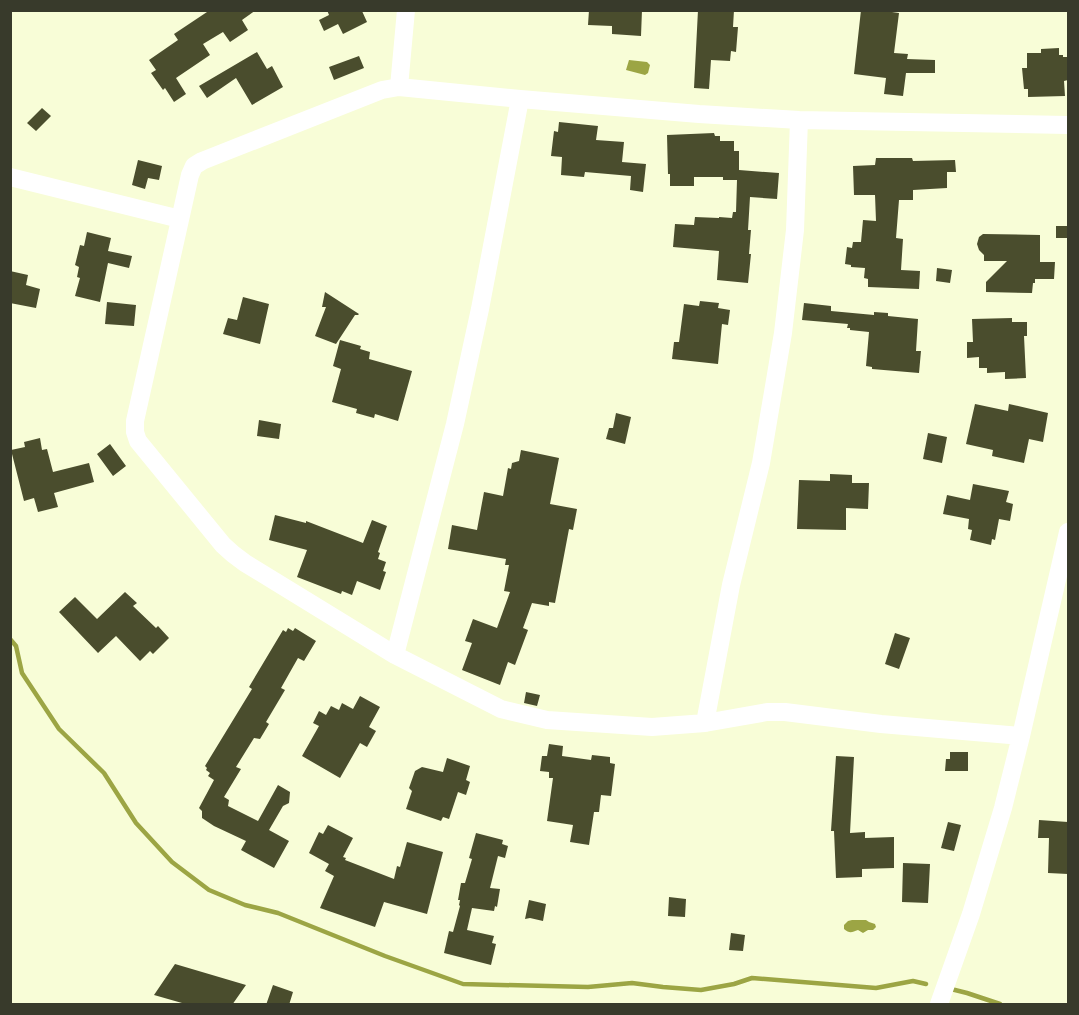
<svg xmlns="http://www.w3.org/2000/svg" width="1079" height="1015" viewBox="0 0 1079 1015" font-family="Merriweather,serif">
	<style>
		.water { fill: #9ca544 }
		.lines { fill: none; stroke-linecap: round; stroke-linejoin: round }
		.stream { stroke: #9ca544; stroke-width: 4.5 }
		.building { fill: #4a4d2d }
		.minor { stroke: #fff; stroke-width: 18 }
	</style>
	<rect width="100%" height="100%" fill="#f8fdd7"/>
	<path class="water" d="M629 60 647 62 650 65 648 73 645 75 626 70Z
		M852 920H866L869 922 875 924 876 927 873 930H868L863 933 858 930C852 932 850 934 844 929V925L848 921Z"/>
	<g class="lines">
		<path class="stream" d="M10 639 16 646 22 673 59 729 104 773 136 823 172 862 209 890 245 905 278 913 385 956 463 984 588 987 632 983 663 987 701 990 734 984 752 978 876 988 913 981 926 984
			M951 989 967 993 1000 1004"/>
	</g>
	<path class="building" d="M210 10H256L242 20 248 30 230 42 223 32 203 44 210 55 176 78 186 94 174 102 165 88 163 90 151 73 156 70 149 60 178 40 174 34Z
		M327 10H363L362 11 367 22 343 34 338 24 324 31 319 20 329 15Z
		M589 10H642L641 36 612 34V26L588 25Z
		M698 10H734L733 27H738L736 52 731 51 730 61 711 60 709 89 694 88Z
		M861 10H878L899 13 894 53 908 54 907 59 935 60V73H906L903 96 884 94 886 78 854 74Z
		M1059 48V55H1063V57H1068V80L1064 81 1065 96 1028 97V89H1024L1022 68H1027V53H1041V49Z
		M257 52 267 69 272 66 283 87 252 105 236 78 207 98 199 86Z
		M359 56 364 68 334 80 329 67Z
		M42 108 51 116 36 131 27 123Z
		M559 122 598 126 596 140 624 142 622 162 646 164 643 192 630 190 631 176 585 172 584 177 561 175 562 157 551 156 554 131 558 132Z
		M714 133 715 136H720V141H734V151H739V170L779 173 777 199 750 197 748 230H751L749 254H751L748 283 717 280 719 251 673 247 675 224 694 225 695 217 719 218V217L732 218 733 212H736L737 180H723V177H694V186H670V174H668L667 135Z
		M876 158H912L913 161 955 160 956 172H947V188L913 190V200H899L896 238 903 239 901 270 920 271 919 289 868 287V279L864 278 865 268 851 267V265L845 264 847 247 852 248 853 242H861L863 220 876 221 875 195H854L853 166 875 165Z
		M138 160 162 166 159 180 148 178 145 189 132 185Z
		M1056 226H1068V238H1056Z
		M87 232 111 238 108 251 132 256 129 268 108 263 100 302 75 296 80 278 77 277 79 267 75 265 80 245 84 246Z
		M983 234 1040 235V262H1055L1054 279H1035V283H1033L1032 293 986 292V282L1007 261H984V255L979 250 977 244 979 237Z
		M937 268 952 270 950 283 936 281Z
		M10 271 28 275 26 285 40 289 36 308 10 303Z
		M325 292 359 314 358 315H355L336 344 315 336 326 307H322Z
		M243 297 269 304 260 344 223 334 228 318 237 320Z
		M700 301 719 303 718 308 730 310 728 325 722 324 718 364 672 359 674 342H679L684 304 699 306Z
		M107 302 136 305 134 326 105 324Z
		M804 303 831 306V311L874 315V312L888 313V316L918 319 916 351H921L919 373 872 369V367L866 366 869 332 850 330V328H847L848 324 802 320Z
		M1012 318V322H1027V336H1024L1026 378 1005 379V372L987 373V368H979V357L967 358V342H973L972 319Z
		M340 340 361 346 360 349 370 352 369 359 412 371 398 421 375 414 374 418 356 413 357 409 332 402 341 369 333 366Z
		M975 404 1008 411 1009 404 1048 413 1043 442 1029 439 1024 463 992 456 993 450 966 444Z
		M616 413 631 417 625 444 606 439 609 428H613Z
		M259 420 281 424 279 439 257 436Z
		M928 433 947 437 942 463 923 459Z
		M40 438 42 450 47 449 53 472 89 463 94 482 54 493 58 507 38 512 34 498 24 501 11 450 25 447 24 442Z
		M110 444 126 466 113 476 97 454Z
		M521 450 559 458 550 504 577 509 573 530 569 529 555 603 549 602V606L532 603 523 628 528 630 515 665 508 662 500 685 462 670 472 643 465 641 473 619 497 628 510 592 504 591 509 565H505L506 559 448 549 452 525 477 530 484 492 503 496 508 468 511 469 512 463 519 461Z
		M830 474 852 475V483H869L868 509 846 508V530L797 529 799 480 830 481Z
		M973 484 1009 491 1006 502 1013 504 1010 521 999 519 995 540 992 539 991 545 970 540 972 530 968 529 969 519 943 514 947 495 970 500Z
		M275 515 306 523V521L363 543 372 520 387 526 378 552 380 553 378 559 386 562 383 571 386 572 380 590 357 581 352 595 342 591 341 594 297 577 307 550 269 540Z
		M125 592 137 603 133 606 156 628 158 626 169 638 153 654 150 651 140 661 116 636 98 653 59 612 75 597 97 619Z
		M288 628 293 631 295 628 316 641 304 661 298 658 281 688 285 690 266 722 269 724 260 739 254 738 236 767 241 769 224 797 229 800 228 806 258 821 278 785 290 792 289 803 283 806 269 830 289 841 274 868 241 850 246 841 214 826 202 818V811L199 808 214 780 208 776 210 773 206 770 207 768 205 766 252 689 249 687 283 630 286 632Z
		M895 633 910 638 899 669 885 664Z
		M526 692 540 695 537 706 524 703Z
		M360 696 380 707 369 727 376 731 367 747 360 743 340 778 302 756 319 726 313 723 319 711 326 715 331 706 339 710 342 703 353 709Z
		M549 744 563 746 562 756 591 760 592 755 610 757V763L615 764 611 796 601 795 599 812H594L589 845 570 842 573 825 547 821 553 778H549V772L540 771 542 756H547Z
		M950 752H968V771H945L946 759H950Z
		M836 756 854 757 850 833 865 832V838L894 837V868L862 869V877L836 878 834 831H831Z
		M447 758 470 766 466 780 470 782 466 795 458 792 449 819 443 817 441 821 406 809 412 791 409 788 415 771 422 767 443 772Z
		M1039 820 1068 822V874L1048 873 1049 838H1038Z
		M948 822 961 825 954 851 941 848Z
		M328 825 353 838 343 857 346 858 345 860 394 879 397 866 400 867 407 842 443 852 427 914 384 902 375 927 320 908 334 876 325 871 329 864 309 853 319 832 323 834Z
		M476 833 503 840 502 844 508 846 505 858 498 856 490 888 500 889 497 907 495 906 494 911 472 908 467 930 494 936 492 943 496 944 491 965 444 953 449 931 453 932 460 906 459 905 460 900H458L461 883H465L472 859 469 858Z
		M903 863 930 864 928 903 902 902Z
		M669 897 686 899 685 917 668 916Z
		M529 900 546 904 543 921 530 918 525 919Z
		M731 933 745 935 743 951 729 950Z
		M175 964 246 985 232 1005H189L154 995Z
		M273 985 293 992 289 1005H266Z"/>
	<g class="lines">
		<path class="minor" d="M399 87 406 10
			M10 177 180 219
			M395 655 455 424 480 309 520 99
			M705 723 731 585 761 463 783 333 795 230 799 120
			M1021 736 881 724 785 712H767L705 723 652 727 547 720 501 709 395 655 245 563 233 554 223 545 138 441 135 432V421L190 175 194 166 202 161 382 90 399 87 520 99 699 114 799 120 1068 125
			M939 1004 971 914 1003 808 1021 736 1068 532"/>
	</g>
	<rect width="1079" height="1015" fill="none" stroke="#383a2b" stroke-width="24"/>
</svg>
